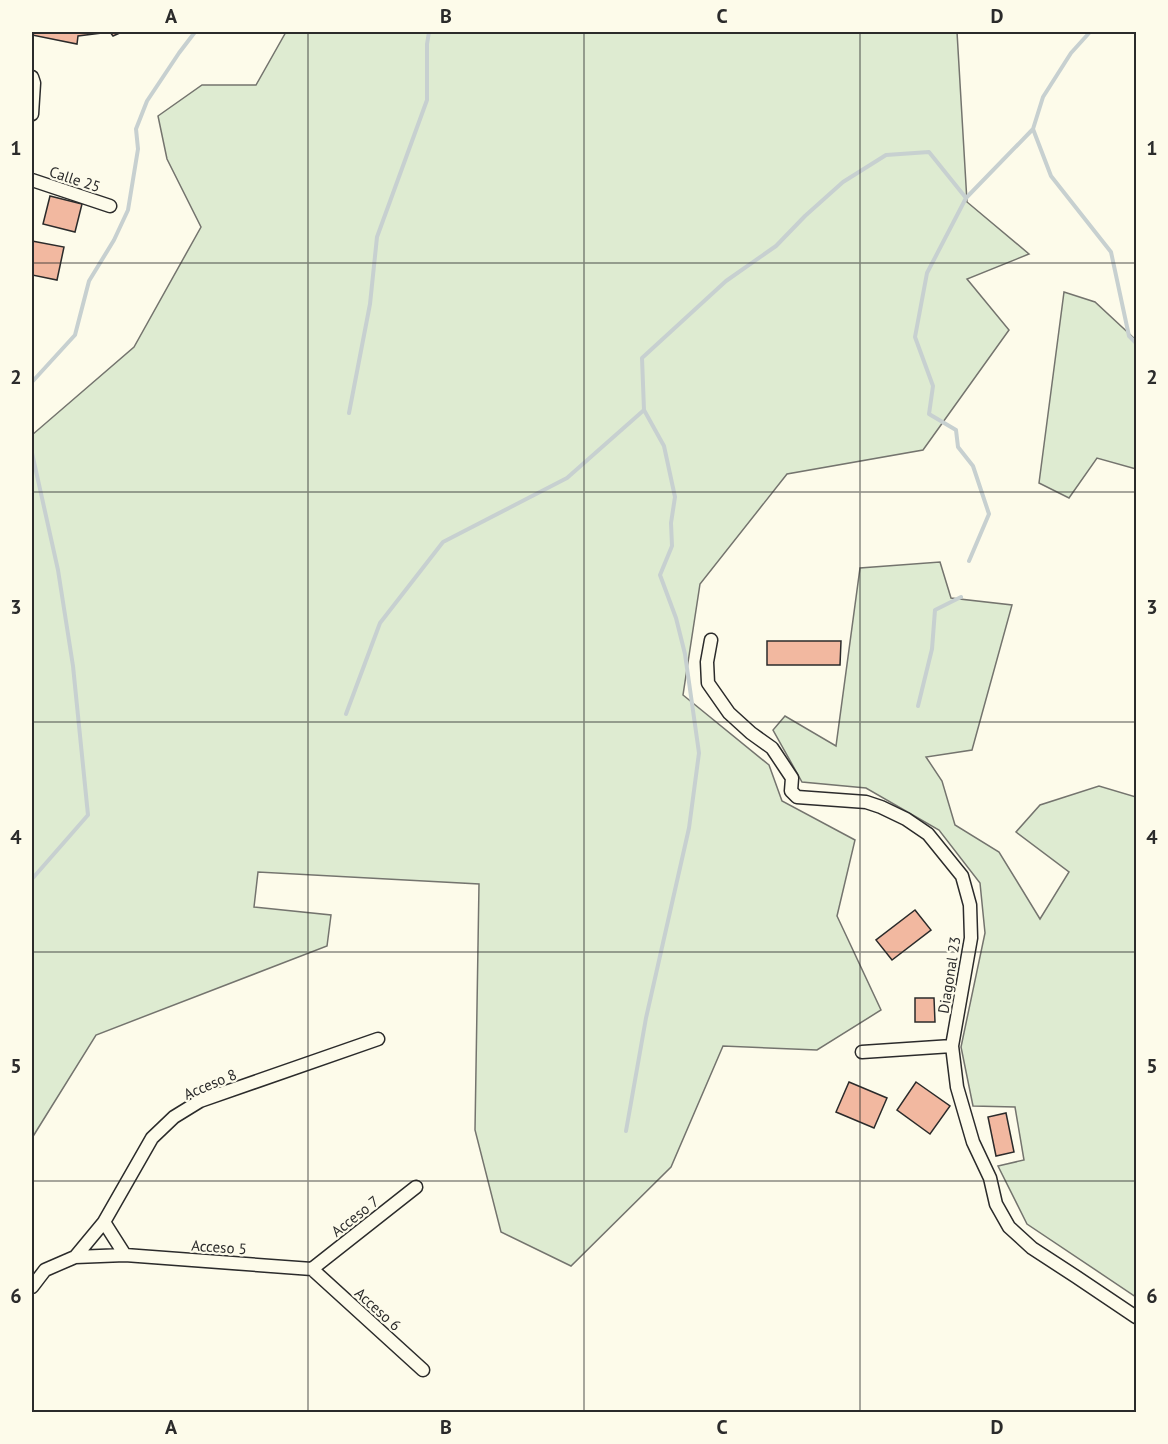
<svg xmlns="http://www.w3.org/2000/svg" width="1168" height="1444" viewBox="0 0 1168 1444" font-family="'PT Sans',sans-serif">
	<style>
		.green { fill: #deebd1; stroke: #74746e; stroke-width: 1.5 }
		.lines { fill: none; stroke-linecap: round; stroke-linejoin: round }
		.stream { stroke: #c7d0d0; stroke-width: 4 }
		.building { fill: #f2b8a0; stroke: #2b2b2b; stroke-width: 1.5 }
		.minor-casing { stroke: #2b2b2b; stroke-width: 15 }
		.minor { stroke: #fdfbea; stroke-width: 12 }
		.grid { fill: none; stroke: #2b2b2b; stroke-width: 1.5; stroke-opacity: 0.55 }
		.labels { text-anchor: middle; dominant-baseline: central; stroke-width: 4.5; stroke-linejoin: round; paint-order: stroke }
		.street-label { font-size: 15px; fill: #2b2b2b; stroke: #fdfbea }
		.neatline { fill: none; stroke: #2b2b2b; stroke-width: 2 }
		.grid-label { font-size: 20px; text-anchor: middle; font-weight: bold; fill: #2b2b2b }
	</style>
	<rect width="100%" height="100%" fill="#fdfbea"/>
	<path class="green" d="M286 32H957L967 202 1029 254 967 279 1009 330 923 450 787 474 700 584 683 695 769 765 782 801 855 840 837 916 881 1010 817 1050 723 1046 671 1167 571 1266 501 1232 475 1130 479 884 258 872 254 907 331 915 327 946 96 1035 32 1138V435L134 347 201 227 167 159 158 116 202 85H256Z
		M1064 292 1095 302 1136 340V469L1097 458 1069 498 1039 483Z
		M940 562 951 598 1012 605 972 750 926 757 942 781 955 825 999 852 1040 919 1069 872 1016 832 1040 805 1099 786 1136 797V1297L1027 1224 998 1166 1024 1160 1015 1107 973 1106 961 1047 985 933 980 883 939 830 866 788 802 782 773 730 785 716 836 746 860 568Z"/>
	<g class="lines">
		<path class="stream" d="M1033 129 1051 176 1111 252 1129 336 1136 343
			M32 382 75 335 89 281 114 240 128 210 138 149 136 129 147 101 179 53 195 32
			M349 413 370 304 377 237 427 100V44L429 32
			M32 453 58 570 73 666 88 815 32 879
			M969 561 989 514 973 466 958 447 956 430 929 414 933 386 915 337 927 273 966 198 1033 129 1043 97 1071 53 1090 32
			M918 706 932 649 935 610 961 597
			M346 714 380 623 443 542 567 478 644 410 642 358 726 281 776 246 805 216 843 182 886 155 929 152 966 198
			M626 1131 646 1018 689 828 699 753 685 654 676 618 660 575 672 546 671 523 675 497 664 446 644 410"/>
	</g>
	<path class="building" d="M33 32H122L113 36 110 32 78 36 77 44 32 35Z
		M50 196 82 204 75 232 43 224Z
		M32 241 64 247 57 280 32 275Z
		M767 641H841L840 665H767Z
		M915 910 931 930 892 960 876 940Z
		M915 998H934L935 1022H915Z
		M849 1082 887 1098 874 1128 836 1112Z
		M916 1082 950 1106 930 1134 897 1110Z
		M1006 1113 1014 1152 996 1156 988 1117Z"/>
	<g class="lines">
		<g class="minor-casing">
			<path id="minor" d="M32 77 34 83 32 114
				M32 180 110 206
				M711 640 707 662 708 683 729 713 751 733 772 748 792 778 791 791 797 797 866 802 881 807 906 819 928 834 962 876 970 905 971 938 952 1046 957 1087 973 1142 990 1178 996 1204 1009 1227 1032 1248 1075 1276 1136 1317
				M862 1052 952 1046
				M104 1222 125 1255
				M75 1257 125 1255 312 1269
				M312 1269 423 1370
				M312 1269 416 1187
				M32 1287 45 1270 75 1257 104 1222 152 1138 174 1117 200 1101 378 1039"/>
		</g>
		<use href="#minor" class="minor"/>
	</g>
	<path class="grid" d="M308 32V1412M584 32V1412M860 32V1412M32 263H1136M32 492H1136M32 722H1136M32 952H1136M32 1181H1136"/>
	<g class="labels">
		<g class="street-label">
			<text transform="translate(75 179) rotate(18)">Calle 25</text>
			<text transform="translate(949 975) rotate(-81)">Diagonal 23</text>
			<text transform="translate(210 1084) rotate(-23)">Acceso 8</text>
			<text transform="translate(355 1216) rotate(-38)">Acceso 7</text>
			<text transform="translate(219 1247) rotate(4)">Acceso 5</text>
			<text transform="translate(378 1309) rotate(42)">Acceso 6</text>
		</g>
	</g>
	<rect width="1168" height="1444" fill="none" stroke="#fdfbea" stroke-width="66"/>
	<rect x="33" y="33" width="1102" height="1378" class="neatline"/>
	<g class="grid-label">
		<text x="171" y="23">A</text>
		<text x="446" y="23">B</text>
		<text x="722" y="23">C</text>
		<text x="997" y="23">D</text>
		<text x="16" y="155">1</text>
		<text x="1152" y="155">1</text>
		<text x="16" y="384">2</text>
		<text x="1152" y="384">2</text>
		<text x="16" y="614">3</text>
		<text x="1152" y="614">3</text>
		<text x="16" y="844">4</text>
		<text x="1152" y="844">4</text>
		<text x="16" y="1073">5</text>
		<text x="1152" y="1073">5</text>
		<text x="16" y="1303">6</text>
		<text x="1152" y="1303">6</text>
		<text x="171" y="1434">A</text>
		<text x="446" y="1434">B</text>
		<text x="722" y="1434">C</text>
		<text x="997" y="1434">D</text>
	</g>
</svg>
